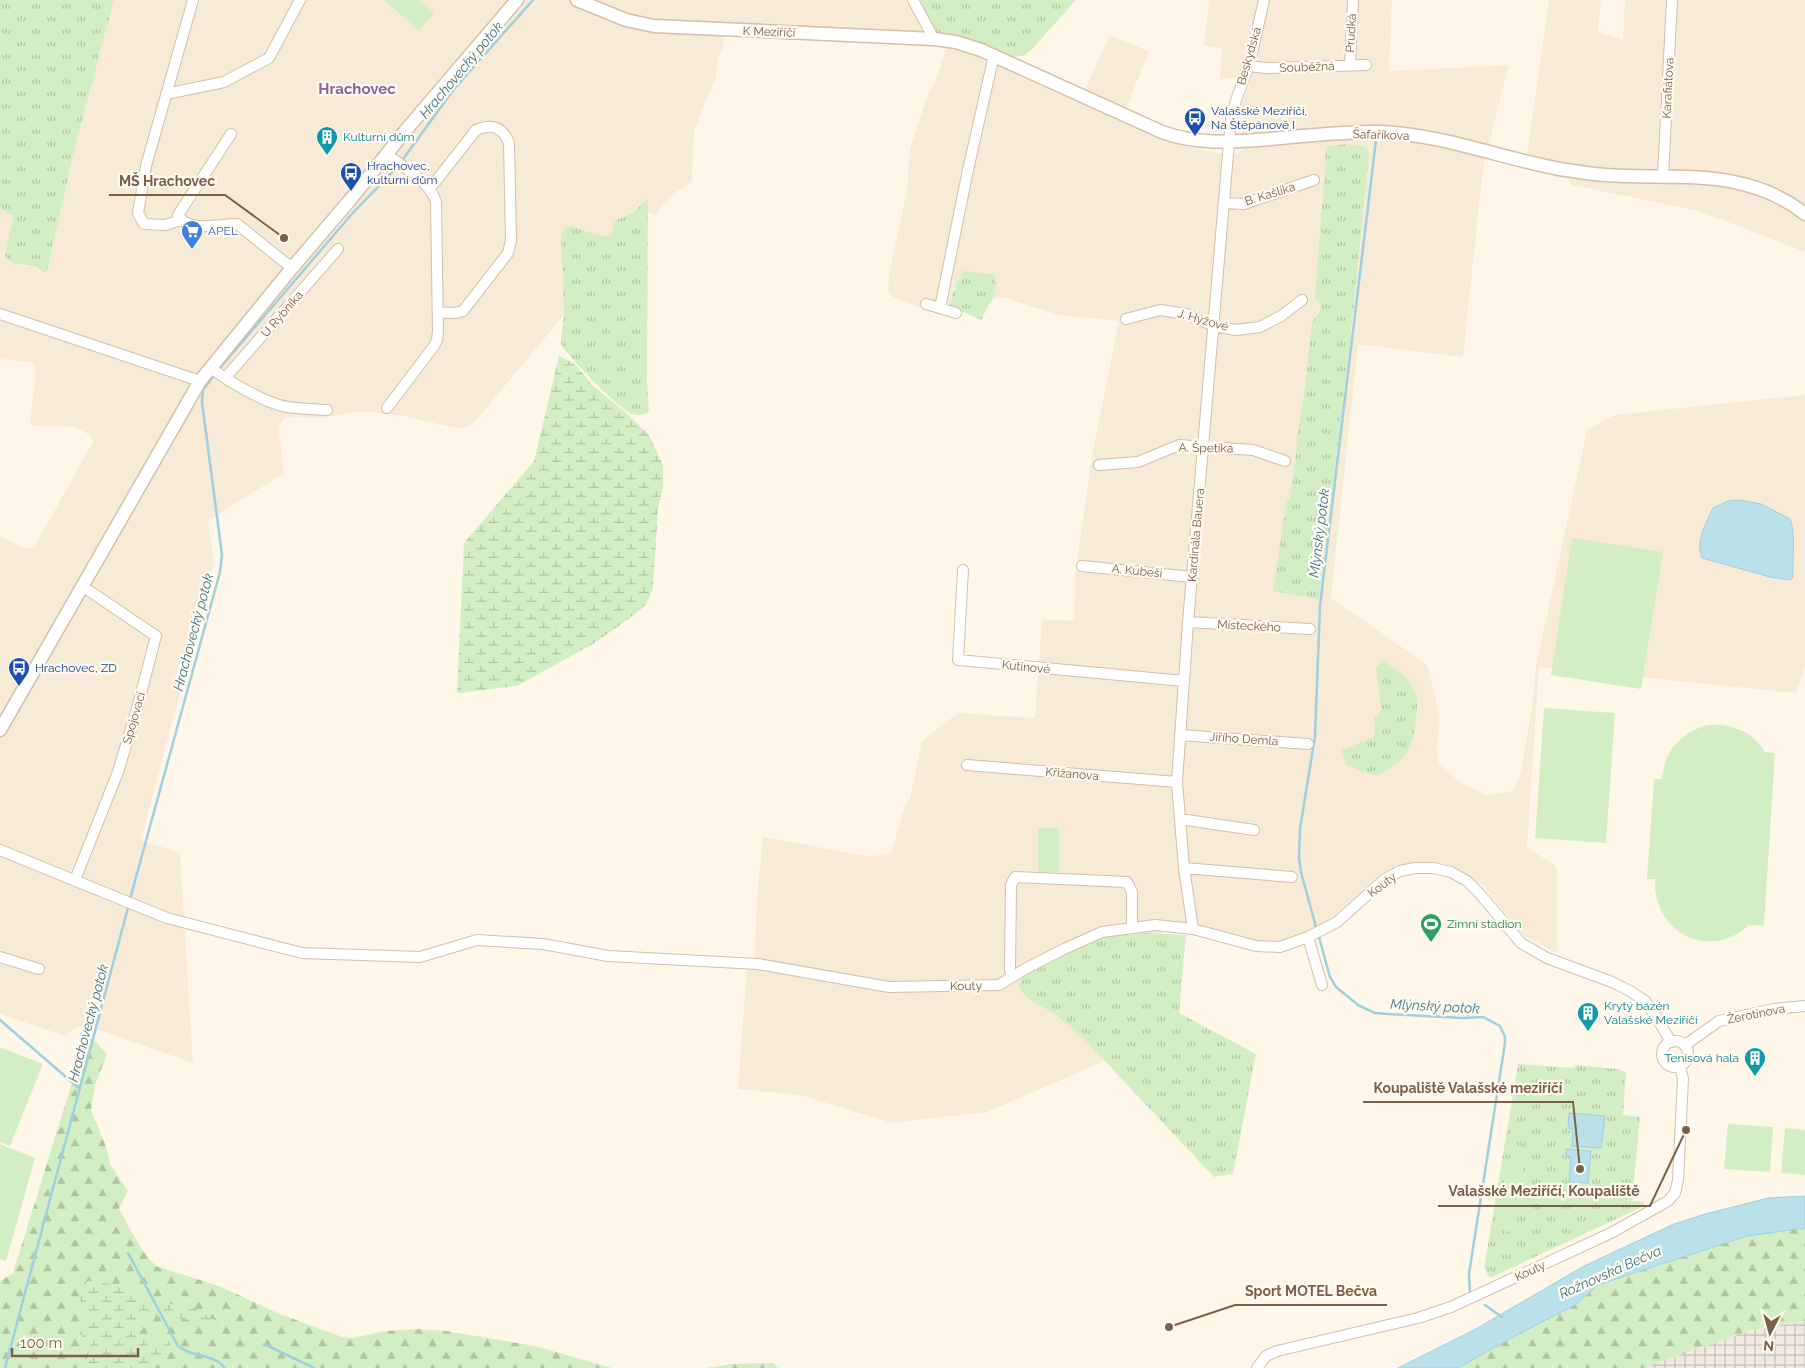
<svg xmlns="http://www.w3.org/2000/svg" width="1805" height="1368" viewBox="0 0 1805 1368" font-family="Raleway,sans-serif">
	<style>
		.residential { fill: #f7ead6 }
		.industrial { fill: url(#industrial-grid) }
		.grass { fill: url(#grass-tufts) }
		.forest { fill: url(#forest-firs) }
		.wetland { fill: url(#wetland-marsh) }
		.green { fill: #d3eec5 }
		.water { fill: #bae0ea; stroke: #a0cfdd }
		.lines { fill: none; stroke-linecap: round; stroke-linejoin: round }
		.stream { stroke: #a0cfdd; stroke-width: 2.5 }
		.minor-casing { stroke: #d2c0ac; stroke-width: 12 }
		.tertiary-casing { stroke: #d2c0ac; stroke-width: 15 }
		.minor { stroke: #fff; stroke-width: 10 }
		.tertiary { stroke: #fff; stroke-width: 12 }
		.labels { text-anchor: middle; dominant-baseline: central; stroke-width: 4.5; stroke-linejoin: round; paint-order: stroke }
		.street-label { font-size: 12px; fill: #7c5f49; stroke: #fffaf1 }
		.transit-label { font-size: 12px; fill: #164399; stroke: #fffaf1; text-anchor: start }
		.culture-label { font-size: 12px; fill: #0d838f; stroke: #fffaf1; text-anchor: start }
		.shop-label { font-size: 12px; fill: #366cbe; stroke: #fffaf1; text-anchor: start }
		.leisure-label { font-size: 12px; fill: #27864d; stroke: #fffaf1; text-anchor: start }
		.water-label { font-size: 14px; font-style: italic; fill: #3e7789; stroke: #fffaf1 }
		.quarter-label { font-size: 15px; font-weight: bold; fill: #896197; stroke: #fffaf1 }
		.leader { fill: none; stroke: #7c5f49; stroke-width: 2 }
		.callout-dot { fill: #7c5f49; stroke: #fffaf1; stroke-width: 2 }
		.callout-label { font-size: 14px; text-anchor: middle; font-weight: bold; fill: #7c5f49; stroke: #fffaf1; stroke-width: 4.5; stroke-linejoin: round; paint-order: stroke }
	</style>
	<defs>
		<pattern id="industrial-grid" width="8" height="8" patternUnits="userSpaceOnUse" patternTransform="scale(1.25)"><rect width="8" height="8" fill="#efe9e2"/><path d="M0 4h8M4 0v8" fill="none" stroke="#c7c0b9"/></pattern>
		<pattern id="grass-tufts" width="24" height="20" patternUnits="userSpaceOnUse" patternTransform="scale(1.25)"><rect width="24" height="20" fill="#d3eec5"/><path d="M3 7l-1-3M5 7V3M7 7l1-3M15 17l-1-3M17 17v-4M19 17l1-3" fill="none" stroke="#b0c4a2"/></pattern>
		<pattern id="forest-firs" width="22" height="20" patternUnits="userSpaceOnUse" patternTransform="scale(1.25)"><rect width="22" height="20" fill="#d3eec5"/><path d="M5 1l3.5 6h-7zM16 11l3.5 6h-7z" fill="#b0c4a2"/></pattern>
		<pattern id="wetland-marsh" width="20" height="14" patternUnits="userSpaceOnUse" patternTransform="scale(1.25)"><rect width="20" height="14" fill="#d3eec5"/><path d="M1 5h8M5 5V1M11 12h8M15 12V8" fill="none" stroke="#b0c4a2"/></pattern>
	</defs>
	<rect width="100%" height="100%" fill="#fef7e9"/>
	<path class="residential" d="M114 0H907L924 31 727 23 723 47 718 57 716 76 694 131 692 180 686 186 674 193 661 206 657 216 648 213V199L633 213 618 219 614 223 613 230 608 235 597 236 579 227 572 226 563 232 561 236 564 315 472 425 461 429 403 416 371 412H352L324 418 293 417 284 419 280 425 279 432 284 473 208 521 214 563 141 840 180 853 193 1063 88 1026 75 1027 65 1036 0 1014V536L25 549 31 548 36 544 93 442 90 435 75 427 32 426 30 424 35 379 34 364 32 362 0 359V209L12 215 11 263 25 267 32 266 42 273H46L48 268 74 151Z
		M1209 0H1392L1389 71 1509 65 1483 168 1463 357 1358 344 1331 598 1422 661 1428 667 1440 718 1437 748 1439 764 1460 782 1485 795 1511 792 1516 785 1521 771 1533 701 1536 666 1587 430 1614 415 1805 395V666L1796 693 1539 667 1527 847 1557 867V953L1521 934 1484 886 1447 864 1418 862 1382 873 1322 926 1309 932 1277 943 1256 940 1234 934V937L1192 923 1162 921V1036L987 1112 892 1123 800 1095 738 1089 747 969 754 968 757 898 763 837 867 856H874L891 852 906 803 910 799 922 741 958 713 1035 718 1042 619 1074 621 1075 575 1093 451 1119 321 1058 315 1002 297 993 299 995 291 992 273 985 272 961 276 960 279 956 283V289L952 295 954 317 925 309 893 297 888 291 889 275 907 191 910 149 929 90 935 83 946 48 969 53 986 59 1079 102 1110 36 1149 51 1121 121 1184 146 1218 153 1238 154 1242 149V132L1237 128 1238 115 1252 77 1220 79 1222 48 1204 46Z
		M1549 0H1601L1598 32 1623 40 1625 0H1805V252L1699 211 1571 185 1568 179 1555 177V163L1527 154Z"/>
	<path class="industrial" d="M1805 1321V1368H1643L1751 1330Z"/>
	<path class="grass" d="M0 0H114L74 151 48 268 46 273C41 272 39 269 35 267 24 263 10 268 5 255L13 218 12 215 0 209Z
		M916 0H1076L1032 49 1025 55 1013 57 975 41 933 34Z
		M1346 144 1362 146 1367 148 1369 154 1349 352 1319 599 1273 591 1285 512 1287 501 1289 500 1294 473 1298 430 1305 388 1312 322 1320 312 1321 305 1315 298 1325 168 1327 161 1325 159 1327 146Z
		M648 198 647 381 649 410 647 413C641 416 634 416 628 412 615 404 568 357 561 344V337L564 315 561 236C570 212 590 241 608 235L613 230 614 223 618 219 633 213Z
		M963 271 995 274 996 285 993 299 989 305 981 320 949 306V303L952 301V293L956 289V283L960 279Z
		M1384 661 1406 677 1417 695V711L1414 733 1408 751 1401 760 1377 776 1364 772 1346 765 1342 750 1374 737 1375 718 1381 711 1376 667Z
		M1125 933 1130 935 1145 933 1186 935 1179 1013 1256 1054 1233 1174 1214 1177 1085 1040 1055 1014 1029 999 1019 988 1018 984C1024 971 1082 945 1098 940 1107 937 1116 935 1125 933Z
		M1518 1064 1575 1068V1065L1618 1069 1626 1073 1623 1115 1640 1117 1632 1201 1644 1202V1206L1490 1278 1484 1268Z"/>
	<path class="forest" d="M86 1032 107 1054 95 1085 91 1110 107 1149 110 1164 128 1191 119 1208 132 1233 148 1258 156 1266 219 1286 280 1314 342 1337 353 1338 385 1331 416 1329 446 1331 535 1346 612 1368H0V1281L13 1273 74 1076Z
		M1805 1228V1321L1751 1330 1643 1368H1458L1515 1336 1575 1305 1598 1285 1747 1236Z
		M773 1363 778 1368H707L731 1364Z"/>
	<path class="wetland" d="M559 356 575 364 593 386 625 412 649 435 663 465V487L658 509 653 588 646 605 623 623 593 644 517 686 460 693 457 692 464 543 534 461Z
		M87 1281 132 1286 146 1301 190 1306 222 1324 144 1314 135 1337 171 1342 169 1354 157 1365V1368H91L87 1358 91 1345 77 1331 86 1319C78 1302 79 1297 87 1281Z"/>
	<path class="green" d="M384 0H419L434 13 419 30Z
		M1572 538 1663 552 1641 689 1551 675Z
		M1544 708 1615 713 1606 843 1535 838Z
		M1707 725C1730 723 1753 731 1765 752L1775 753 1764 926 1749 925C1709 962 1652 932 1655 879H1647L1654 779H1662C1664 751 1681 733 1707 725Z
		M1038 828H1059V872H1038Z
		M0 1047 43 1064 10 1146 0 1142Z
		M1728 1124 1773 1127 1770 1172 1724 1169Z
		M1785 1128 1805 1130V1175L1781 1173Z
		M0 1144 35 1158 6 1261 0 1260Z
		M1509 1161 1524 1164 1518 1194 1503 1191Z
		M1501 1200 1516 1203 1510 1232 1495 1229Z"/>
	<path class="water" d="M1739 500 1761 504 1790 519C1796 531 1792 562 1793 577L1791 580 1770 577 1702 558C1695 541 1706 524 1713 508L1728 501Z
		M1569 1113 1605 1116 1601 1148 1572 1146 1573 1129 1568 1128Z
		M1566 1149 1591 1151 1588 1183 1569 1182 1571 1157 1566 1156Z
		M1805 1196V1228L1747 1236 1598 1285 1575 1305 1515 1336 1458 1368H1398L1474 1330 1584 1266 1674 1224 1702 1215 1768 1198Z"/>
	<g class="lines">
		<path class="stream" d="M401 162 454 89 533 0
			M218 370 351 215 398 166
			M130 899 220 572 222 555 202 402 203 390 215 374
			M1316 927 1301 872 1299 857 1300 829 1315 736 1320 606 1376 140
			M1319 937 1330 977 1336 987 1358 1005 1375 1013 1388 1014 1462 1018 1483 1017 1500 1026 1505 1037V1043L1469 1274 1470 1294
			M0 1020 80 1089
			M128 1253 178 1346C192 1358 213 1353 225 1368
			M1485 1305 1502 1317
			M264 1344 314 1368
			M5 1368 129 904"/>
		<g class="minor-casing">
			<path id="minor" d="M913 0 934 39
				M1350 65 1353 0
				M1248 66 1266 68 1366 65
				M166 94 224 82 269 58 300 0
				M231 134 178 215C188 233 219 224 237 224L292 268
				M1663 176 1672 0
				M429 188 436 181 476 130C491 123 503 127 509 143L511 240 508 253 463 311 455 313 438 312
				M1224 203 1244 204 1314 180
				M181 220 165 225 144 224 138 213 146 166 193 0
				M926 304 956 313
				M940 308 968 170 994 55
				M0 314 200 381
				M1126 319 1160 310 1186 314 1214 326 1236 330 1260 327 1281 316 1302 300
				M211 368C228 381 266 404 288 407 301 409 314 409 327 410
				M225 378 338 249
				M387 408 434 346 437 340 438 331 436 202C429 180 404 168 387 154
				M1099 465 1138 462 1179 445 1253 450 1285 461
				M1082 566 1192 577
				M963 570 958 660 1184 681
				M1188 622 1310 629
				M1180 735 1308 744
				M967 765 1177 782
				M1180 819 1254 830
				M0 850 167 918 302 953 420 957 477 940 543 944 608 956 758 964 889 987 999 985 1025 969 1064 949 1102 932 1155 925 1193 929 1256 946 1280 947 1308 937 1337 922 1385 879 1400 871 1415 868H1433L1451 872 1467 881 1480 894 1521 943 1547 958 1612 982 1630 991 1645 1001 1655 1015 1671 1042
				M1184 868 1292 877
				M75 880 118 772 138 705 156 636 82 586
				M1193 929 1184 868 1177 782 1188 622 1231 119 1236 100 1250 62 1264 0
				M1308 937 1322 985
				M0 957 39 969
				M1012 977 1010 969 1011 885 1015 877 1127 882 1132 892V928
				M1662 1054a13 13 0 1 1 26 0a13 13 0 1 1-26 0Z
				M1685 1045 1719 1021 1774 1009 1805 1006
				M1257 1368 1266 1356 1277 1351 1418 1318 1451 1307 1611 1233 1668 1201 1675 1193 1678 1180 1683 1079 1680 1066"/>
		</g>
		<g class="tertiary-casing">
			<path id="tertiary" d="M577 0 626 20 654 26 934 39 956 42 981 50 1162 132C1198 145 1232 142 1270 139 1306 136 1343 131 1379 132 1441 134 1500 158 1560 169 1575 171 1590 174 1605 175 1677 180 1744 166 1805 214
				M0 730 200 381 292 268 350 200 406 130 517 0"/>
		</g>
		<use href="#minor" class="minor"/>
		<use href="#tertiary" class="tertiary"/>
	</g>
	<defs>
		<g id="bus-pin" transform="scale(1.125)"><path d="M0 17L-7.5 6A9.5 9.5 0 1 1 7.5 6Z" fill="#1a4fb4" stroke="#fffaf1"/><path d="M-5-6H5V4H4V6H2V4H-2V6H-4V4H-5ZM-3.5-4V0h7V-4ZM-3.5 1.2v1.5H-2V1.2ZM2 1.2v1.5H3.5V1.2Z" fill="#fff"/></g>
		<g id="building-pin" transform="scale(1.125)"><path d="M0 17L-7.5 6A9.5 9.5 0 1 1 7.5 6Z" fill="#0f9aa8" stroke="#fffaf1"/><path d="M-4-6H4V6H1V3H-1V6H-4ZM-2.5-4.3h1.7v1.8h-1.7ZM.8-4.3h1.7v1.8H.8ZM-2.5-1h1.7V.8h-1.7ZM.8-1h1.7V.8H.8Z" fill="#fff"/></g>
		<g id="supermarket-pin" transform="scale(1.125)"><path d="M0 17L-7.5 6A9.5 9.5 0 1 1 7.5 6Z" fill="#3f7fe0" stroke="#fffaf1"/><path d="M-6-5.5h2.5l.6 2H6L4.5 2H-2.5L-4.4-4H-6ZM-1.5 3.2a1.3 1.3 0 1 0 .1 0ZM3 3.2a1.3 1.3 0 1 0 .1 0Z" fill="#fff"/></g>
		<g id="stadium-pin" transform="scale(1.125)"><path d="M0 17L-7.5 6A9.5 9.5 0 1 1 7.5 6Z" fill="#2e9e5b" stroke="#fffaf1"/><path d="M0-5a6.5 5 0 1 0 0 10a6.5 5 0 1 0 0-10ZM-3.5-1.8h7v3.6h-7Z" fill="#fff"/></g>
	</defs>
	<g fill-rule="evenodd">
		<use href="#bus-pin" x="1195" y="118"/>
		<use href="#building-pin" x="327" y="137"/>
		<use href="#bus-pin" x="351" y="173"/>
		<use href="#supermarket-pin" x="192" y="231"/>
		<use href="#bus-pin" x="19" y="668"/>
		<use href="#stadium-pin" x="1431" y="924"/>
		<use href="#building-pin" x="1588" y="1013"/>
		<use href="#building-pin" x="1755" y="1058"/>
	</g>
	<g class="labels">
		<g class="street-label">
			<text transform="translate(769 32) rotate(2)">K Meziříčí</text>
			<text transform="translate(1351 33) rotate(-87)">Prudká</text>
			<text transform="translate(1249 56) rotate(-74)">Beskydská</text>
			<text transform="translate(1307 67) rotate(-2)">Souběžná</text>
			<text transform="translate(1668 88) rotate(-87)">Karafiátova</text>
			<text transform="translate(1381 135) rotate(2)">Šafaříkova</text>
			<text transform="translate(1270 194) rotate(-17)">B. Kašlíka</text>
			<text transform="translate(282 314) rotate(-49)">U Rybníka</text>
			<text transform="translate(1203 320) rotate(16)">J. Hýžové</text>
			<text transform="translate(1206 448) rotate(1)">A. Špetíka</text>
			<text transform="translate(1196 535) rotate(-85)">Kardinála Bauera</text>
			<text transform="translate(1137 571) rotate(6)">A. Kubeši</text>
			<text transform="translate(1249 626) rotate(3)">Místeckého</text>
			<text transform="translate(1026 667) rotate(6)">Kutinové</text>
			<text transform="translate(134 718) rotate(-74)">Spojovací</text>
			<text transform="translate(1244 739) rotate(4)">Jiřího Demla</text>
			<text transform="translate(1072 774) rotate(5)">Křižanova</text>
			<text transform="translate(1382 885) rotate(-37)">Kouty</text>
			<text transform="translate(966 986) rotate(-1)">Kouty</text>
			<text transform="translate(1756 1014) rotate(-11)">Žerotínova</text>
			<text transform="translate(1530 1271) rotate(-25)">Kouty</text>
		</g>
		<g class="transit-label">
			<text x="1211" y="111">Valašské Meziříčí,<tspan x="1211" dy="14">Na Štěpánově I</tspan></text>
			<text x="367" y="166">Hrachovec,<tspan x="367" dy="14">kulturní dům</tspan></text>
			<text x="35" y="668">Hrachovec, ZD</text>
		</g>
		<g class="culture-label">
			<text x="343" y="137">Kulturní dům</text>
			<text x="1604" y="1006">Krytý bazén<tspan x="1604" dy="14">Valašské Meziříčí</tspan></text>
			<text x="1739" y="1058" text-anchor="end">Tenisová hala</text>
		</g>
		<g class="shop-label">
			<text x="208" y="231">APEL</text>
		</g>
		<g class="leisure-label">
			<text x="1447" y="924">Zimní stadion</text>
		</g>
		<g class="water-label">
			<text transform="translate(461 70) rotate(-50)">Hrachovecký potok</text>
			<text transform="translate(1319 533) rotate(-83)">Mlýnský potok</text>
			<text transform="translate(193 632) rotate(-75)">Hrachovecký potok</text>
			<text transform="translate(1435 1006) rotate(3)">Mlýnský potok</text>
			<text transform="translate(88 1023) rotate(-75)">Hrachovecký potok</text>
			<text transform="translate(1610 1272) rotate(-24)">Rožnovská Bečva</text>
		</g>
		<g class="quarter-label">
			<text x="357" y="89">Hrachovec</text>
		</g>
	</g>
	<path class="leader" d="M284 238L225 195H109M1580 1169L1573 1102H1363M1686 1130L1650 1206H1438M1169 1327L1235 1305H1387"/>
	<g class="callout-dot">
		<circle cx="284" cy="238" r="5"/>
		<circle cx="1580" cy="1169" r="5"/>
		<circle cx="1686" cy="1130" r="5"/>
		<circle cx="1169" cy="1327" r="5"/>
	</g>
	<g class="callout-label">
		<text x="167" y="186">MŠ Hrachovec</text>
		<text x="1468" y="1093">Koupaliště Valašské meziříčí</text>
		<text x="1544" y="1196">Valašské Meziříčí, Koupaliště</text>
		<text x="1311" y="1296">Sport MOTEL Bečva</text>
	</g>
	<g transform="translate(1770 1333) rotate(186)" stroke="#fffaf1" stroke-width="4" paint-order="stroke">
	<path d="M0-4L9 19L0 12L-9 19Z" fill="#7c5f49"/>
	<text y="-8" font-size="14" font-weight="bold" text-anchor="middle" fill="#7c5f49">N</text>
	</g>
	<path d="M12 1348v8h126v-8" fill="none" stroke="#7c5f49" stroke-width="2.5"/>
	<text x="20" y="1348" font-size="15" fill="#7c5f49" stroke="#fffaf1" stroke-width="4" paint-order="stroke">100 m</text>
</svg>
